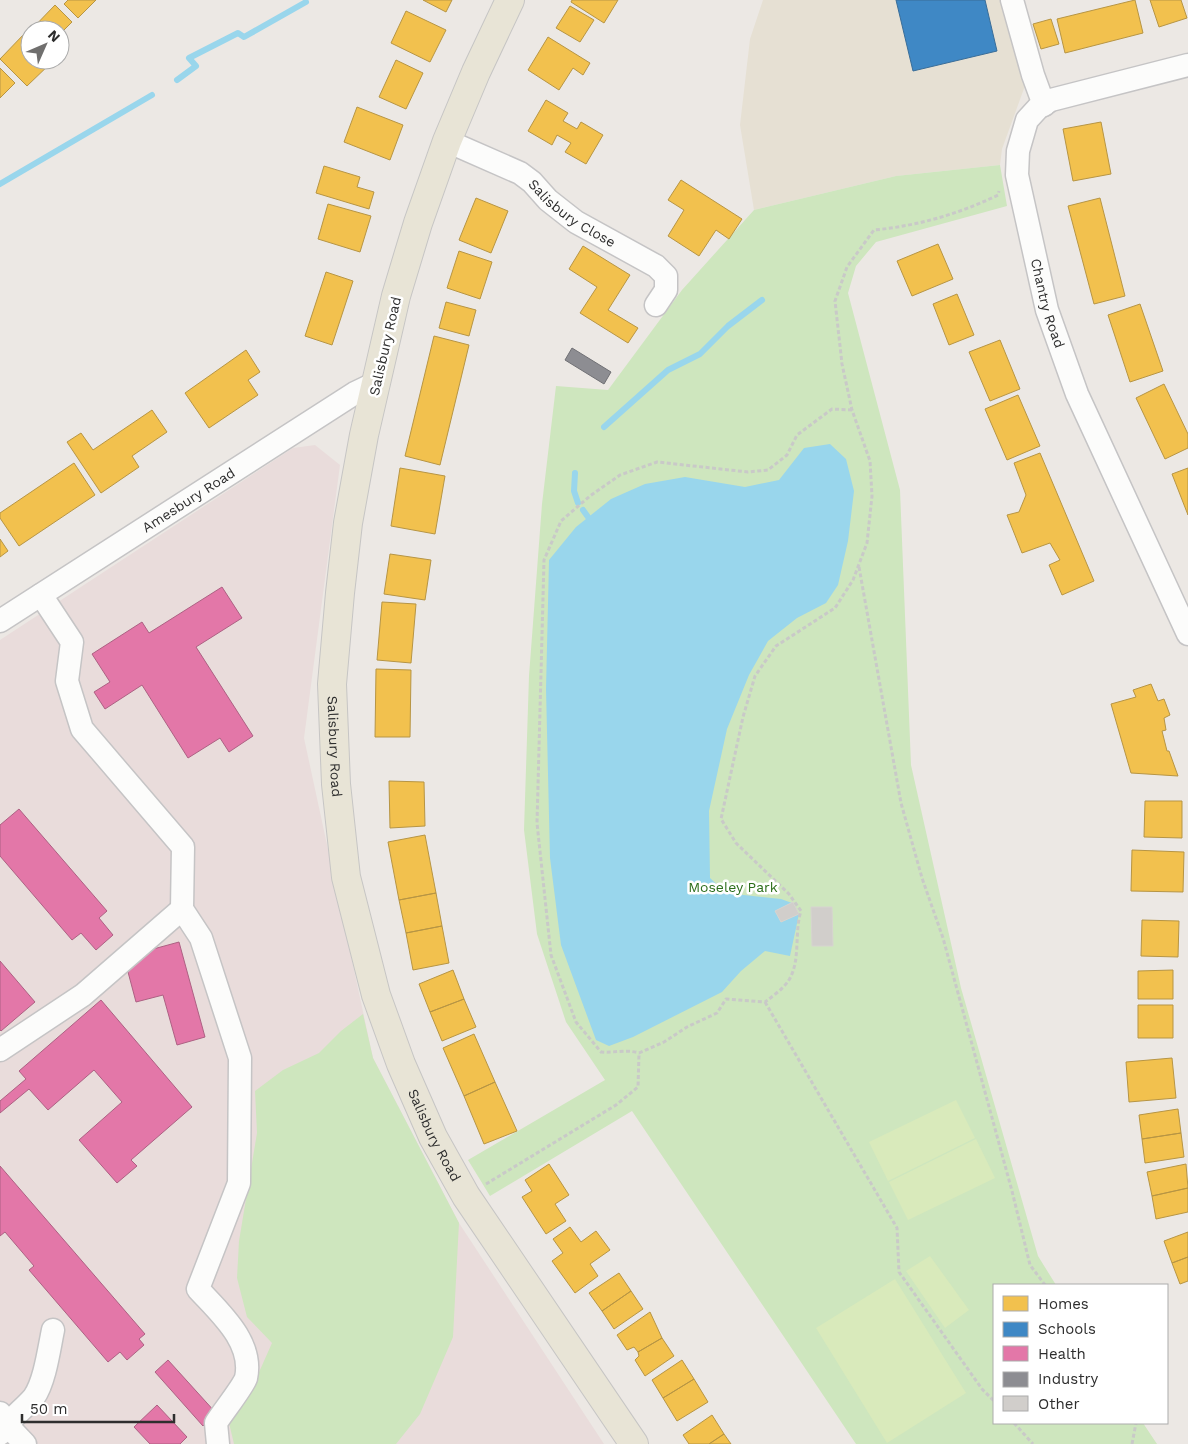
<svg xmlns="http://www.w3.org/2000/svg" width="1188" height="1444" viewBox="0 0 1188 1444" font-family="'Work Sans',sans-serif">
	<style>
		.education { fill: #e6e0d3 }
		.medical { fill: #e9dcdb }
		.green { fill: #cee6be }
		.pitch { fill: #d9eabb }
		.water { fill: #99d6ec }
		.homes { fill: #f2c14e; stroke: #b79544 }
		.schools { fill: #3f88c5; stroke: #3a6d98 }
		.health { fill: #e377a8; stroke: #ad6183 }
		.industry { fill: #8d8d92; stroke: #707074 }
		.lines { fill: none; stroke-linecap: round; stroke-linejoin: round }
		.stream { stroke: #99d6ec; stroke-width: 6 }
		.building { fill: #d1cecb; stroke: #d7d4d0 }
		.minor-casing { stroke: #c5c4c5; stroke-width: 25 }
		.major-casing { stroke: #c6c5c4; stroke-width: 30 }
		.path { stroke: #c9c9c8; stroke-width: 3; stroke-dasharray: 4 2.5; stroke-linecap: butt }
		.minor { stroke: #fcfcfb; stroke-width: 22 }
		.major { stroke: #e8e4d6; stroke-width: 28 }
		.labels { text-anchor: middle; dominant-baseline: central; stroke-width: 5; stroke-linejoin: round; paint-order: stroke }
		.street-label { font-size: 14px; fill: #2e2e2e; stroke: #fff }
		.park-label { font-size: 14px; fill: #2c6e1b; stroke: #fff }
	</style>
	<rect width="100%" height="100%" fill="#ece8e4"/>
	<path class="education" d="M763 0H1013L1026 83 1002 149 1000 165 896 176 754 210 740 125 750 39Z"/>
	<path class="medical" d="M315 445 340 465 304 738 373 1058 459 1223 604 1444H0V640L293 448Z"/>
	<path class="green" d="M1000 165 1007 206 876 242 856 266 848 293 900 490 911 765 961 988 1038 1256 1056 1285H994V1423H1143L1157 1444H856L632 1111 490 1196 468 1160 605 1080 566 1022 537 934 524 830 529 676 542 504 556 386 608 390 682 290 754 210 896 176Z
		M363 1014 373 1058 459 1223 453 1337 420 1414 396 1444H234L229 1423 256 1379 272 1343 247 1317 237 1278 239 1241 257 1133 255 1091 283 1070 319 1053 341 1031Z"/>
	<path class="pitch" d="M956 1100 975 1138 888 1181 869 1142Z
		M976 1139 995 1178 908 1220 889 1182Z
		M930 1256 969 1310 945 1328 906 1271Z
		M895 1279 966 1393 887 1443 816 1328Z"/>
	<path class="water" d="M830 444 846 459 854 491 848 541 838 585 826 603 797 618 768 641 749 675 727 729 709 811 710 878 726 893 781 899 792 903 776 911 781 922 799 914 790 956 765 951 741 971 722 992 633 1037 609 1046 596 1040 561 945 550 858 546 689 549 560 576 527 611 499 645 484 685 477 745 487 779 480 804 448Z"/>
	<path class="homes" d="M68 0H96L78 18 64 4Z
		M423 0H452L446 12Z
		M572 0H618L604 23 571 2Z
		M1135 0 1143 33 1065 53 1057 19Z
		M1150 0H1181L1187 18 1159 27Z
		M55 5 72 22 60 34V30L30 31Z
		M570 6 594 20 580 42 556 28Z
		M406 11 446 30 430 62 391 43Z
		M1051 19 1059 44 1041 49 1033 24Z
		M25 33 30 38V60L53 61 27 86 0 59Z
		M548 37 590 63 583 75 573 68 559 90 528 70Z
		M396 60 423 73 406 109 379 97Z
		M0 68 15 83 0 98Z
		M546 100 568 113 563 121 577 129 581 122 603 135 586 164 565 152 571 143 557 135 552 145 528 131Z
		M357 107 403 125 390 160 344 142Z
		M1101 122 1111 174 1073 181 1063 129Z
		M324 166 360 177 357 187 374 192 369 209 316 193Z
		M681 180 742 219 729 239 716 230 699 256 668 236 684 210 668 200Z
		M476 198 508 211 491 253 459 240Z
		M1100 198 1125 296 1094 304 1068 206Z
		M328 204 371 216 360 252 318 239Z
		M938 244 953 279 912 296 897 261Z
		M583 246 630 275 608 310 638 328 628 343 580 313 597 287 569 269Z
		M459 251 492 262 480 299 447 288Z
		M326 272 353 281 332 345 305 336Z
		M957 294 974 335 949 345 933 304Z
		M446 302 476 310 469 336 439 328Z
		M1140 304 1163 371 1130 382 1108 315Z
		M434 336 469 345 440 465 405 456Z
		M1000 340 1020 389 990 401 969 352Z
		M246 350 260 372 248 380 258 395 209 428 185 393Z
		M1164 384 1188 434V448L1165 459 1136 398Z
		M1018 395 1040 446 1007 460 985 409Z
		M152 410 167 432 132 456 139 467 101 493 67 442 81 433 93 450Z
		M1040 453 1094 581 1062 595 1049 565 1060 560 1050 543 1022 553 1007 515 1019 512 1026 495 1014 463Z
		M74 463 95 495 19 546 0 518V513Z
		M400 468 445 476 435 534 391 526Z
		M1188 468V515L1172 474Z
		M0 539 8 551 0 557Z
		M390 554 431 560 425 600 384 594Z
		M382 602 416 604 411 663 377 660Z
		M376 669 411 670 410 737H375Z
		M1151 684 1158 701 1164 699 1170 715 1164 718 1166 730 1162 731 1167 751H1169L1178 776 1131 773 1111 704 1136 697 1133 690Z
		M389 781 424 782 425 826 390 828Z
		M1145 801H1182V838L1144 837Z
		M425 835 436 893 399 900 388 842Z
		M1132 850 1184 852 1183 892 1131 891Z
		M436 893 442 926 406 933 399 900Z
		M1142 920 1179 921 1178 957 1141 956Z
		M442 926 449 963 413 970 406 933Z
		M453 970 464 999 430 1012 419 984Z
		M1173 970V999H1138V971Z
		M464 999 476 1027 442 1041 430 1012Z
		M1138 1005H1173V1038H1138Z
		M474 1034 495 1082 464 1096 443 1048Z
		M1172 1058 1176 1098 1129 1102 1126 1062Z
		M495 1082 517 1131 484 1144 464 1096Z
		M1178 1109 1181 1133 1142 1139 1139 1115Z
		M1181 1133 1184 1157 1145 1163 1142 1139Z
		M549 1164 569 1195 555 1204 566 1221 546 1234 522 1197 532 1191 525 1180Z
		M1186 1164 1188 1188 1152 1196 1147 1172Z
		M1188 1188V1212L1156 1219 1152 1196Z
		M570 1227 581 1242 596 1231 610 1250 590 1264 598 1276 575 1293 552 1261 563 1253 553 1239Z
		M1188 1232V1257L1172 1263 1164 1241Z
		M1188 1257V1281L1180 1284 1172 1263Z
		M619 1273 631 1291 602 1311 589 1293Z
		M631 1291 643 1309 614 1329 602 1311Z
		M650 1312 662 1338 638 1352 634 1347 627 1350 617 1335Z
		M662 1338 674 1356 645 1376 635 1360 639 1356 638 1352Z
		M682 1360 694 1379 663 1398 652 1380Z
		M694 1379 708 1402 677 1421 663 1398Z
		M712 1415 724 1434 709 1444H689L683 1435Z
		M724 1434 731 1444H709Z"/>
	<path class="schools" d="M896 0H985L997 51 913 71Z"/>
	<path class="health" d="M222 587 242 618 196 647 253 736 229 752 220 738 188 758 142 685 105 709 94 692 110 682 92 654 142 622 149 633Z
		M19 809 107 911 99 918 113 935 96 950 81 933 72 940 0 856V825Z
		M179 942 205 1037 177 1045 163 995 136 1002 124 957Z
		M0 961 35 1002 1 1031 0 1030Z
		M101 1000 192 1107 131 1160 137 1166 117 1183 79 1140 122 1102 94 1070 48 1110 29 1089 0 1113V1101L26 1079 19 1071Z
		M0 1166 145 1334 139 1339 144 1345 127 1360 120 1352 108 1362 29 1270 34 1266 5 1232 0 1236Z
		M168 1360 216 1413 203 1426 155 1372Z
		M157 1405 187 1437 180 1444H150L134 1427Z"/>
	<path class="industry" d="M572 348 611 372 604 384 565 360Z"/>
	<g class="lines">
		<path class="stream" d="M177 80 196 66 189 58 238 33 244 37 306 2
			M0 184 152 95
			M604 427 668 370 700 354 728 326 762 300
			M575 473 574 491 578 503
			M583 510 588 517"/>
	</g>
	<path class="building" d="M793 902 799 914 781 922 775 911Z
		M811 907H832L833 946H812Z"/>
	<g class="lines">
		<g class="minor-casing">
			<g id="minor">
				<path d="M1012 0 1033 75 1044 105"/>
				<path id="s1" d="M1188 65 1051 100 1038 108 1027 120 1018 151 1017 175 1047 310 1077 394 1188 634"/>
				<path id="s2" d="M447 141 520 173 532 182 548 200 576 222 656 266 666 276V290L656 305"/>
				<path d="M41 595 72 642 67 681 82 729 183 847 182 909 201 938 240 1058 239 1183 198 1289C219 1312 254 1342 246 1378 243 1387 222 1413 216 1423L218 1444"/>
				<path id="s3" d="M0 621 355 393 378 382"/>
				<path d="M0 1050 83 995 182 909"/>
				<path d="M0 1413 6 1424 25 1444"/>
				<path d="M0 1434C9 1419 23 1410 34 1397 45 1381 49 1349 53 1330"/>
			</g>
		</g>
		<g class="major-casing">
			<g id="major">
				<path id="s4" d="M510 0 476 72 447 141 418 223 396 296 364 435 348 523 340 593 332 684 336 784 346 877 376 995 401 1064 433 1137 466 1196 634 1444"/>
			</g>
		</g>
		<path class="path" d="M852 410 832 409 797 435 787 455 768 470 748 472 657 462 620 475 590 496 561 521 544 560 537 823 551 955 576 1022 601 1052C615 1053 625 1049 639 1053L664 1042 687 1027 717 1013 726 999 765 1002C773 996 784 988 789 980 801 960 794 933 801 911L789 894 736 843 721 819 743 717 755 676 776 646 835 608 853 580 867 543 872 496 870 461 852 410 842 364 835 301 847 267 874 230C917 226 959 214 998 195L999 191
			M859 567 901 803 922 878 943 938 1012 1191 1030 1265 1045 1285
			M765 1002 897 1228 899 1272 982 1389 994 1401
			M486 1184 616 1105 638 1087 639 1054
			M1014 1423 1033 1444
			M1132 1444 1136 1423"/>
		<use href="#minor" class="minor"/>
		<use href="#major" class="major"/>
	</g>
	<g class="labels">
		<g class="street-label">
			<text stroke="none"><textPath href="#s2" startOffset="146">Salisbury Close</textPath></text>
			<text stroke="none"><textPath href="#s1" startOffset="361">Chantry Road</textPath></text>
			<text transform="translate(385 346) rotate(-77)">Salisbury Road</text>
			<text stroke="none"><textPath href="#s3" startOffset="224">Amesbury Road</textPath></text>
			<text stroke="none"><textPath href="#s4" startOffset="774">Salisbury Road</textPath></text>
			<text stroke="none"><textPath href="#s4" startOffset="1179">Salisbury Road</textPath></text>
		</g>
		<g class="park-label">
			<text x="733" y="887">Moseley Park</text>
		</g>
	</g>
	<rect x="993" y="1284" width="175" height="140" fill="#ffffff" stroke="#ababab"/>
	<rect x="1003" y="1296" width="25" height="15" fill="#f2c14e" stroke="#ababab"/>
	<text x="1038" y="1309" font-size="15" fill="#2e2e2e">Homes</text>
	<rect x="1003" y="1322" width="25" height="15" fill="#3f88c5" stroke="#ababab"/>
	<text x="1038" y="1334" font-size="15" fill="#2e2e2e">Schools</text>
	<rect x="1003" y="1346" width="25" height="15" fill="#e377a8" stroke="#ababab"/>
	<text x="1038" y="1359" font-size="15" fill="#2e2e2e">Health</text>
	<rect x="1003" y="1372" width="25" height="15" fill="#8d8d92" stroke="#ababab"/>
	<text x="1038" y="1384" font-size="15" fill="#2e2e2e">Industry</text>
	<rect x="1003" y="1396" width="25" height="15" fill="#d1cecb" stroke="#ababab"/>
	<text x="1038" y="1409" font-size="15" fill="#2e2e2e">Other</text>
	<g transform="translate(45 45) rotate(45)"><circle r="24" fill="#ffffff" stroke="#ababab"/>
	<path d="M0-4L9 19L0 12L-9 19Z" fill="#706f6e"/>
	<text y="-8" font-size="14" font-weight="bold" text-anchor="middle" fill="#2e2e2e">N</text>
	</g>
	<path d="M22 1414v8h152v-8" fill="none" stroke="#2e2e2e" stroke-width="2.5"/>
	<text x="30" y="1414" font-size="15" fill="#2e2e2e" stroke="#ffffff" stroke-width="4" paint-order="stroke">50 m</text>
</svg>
